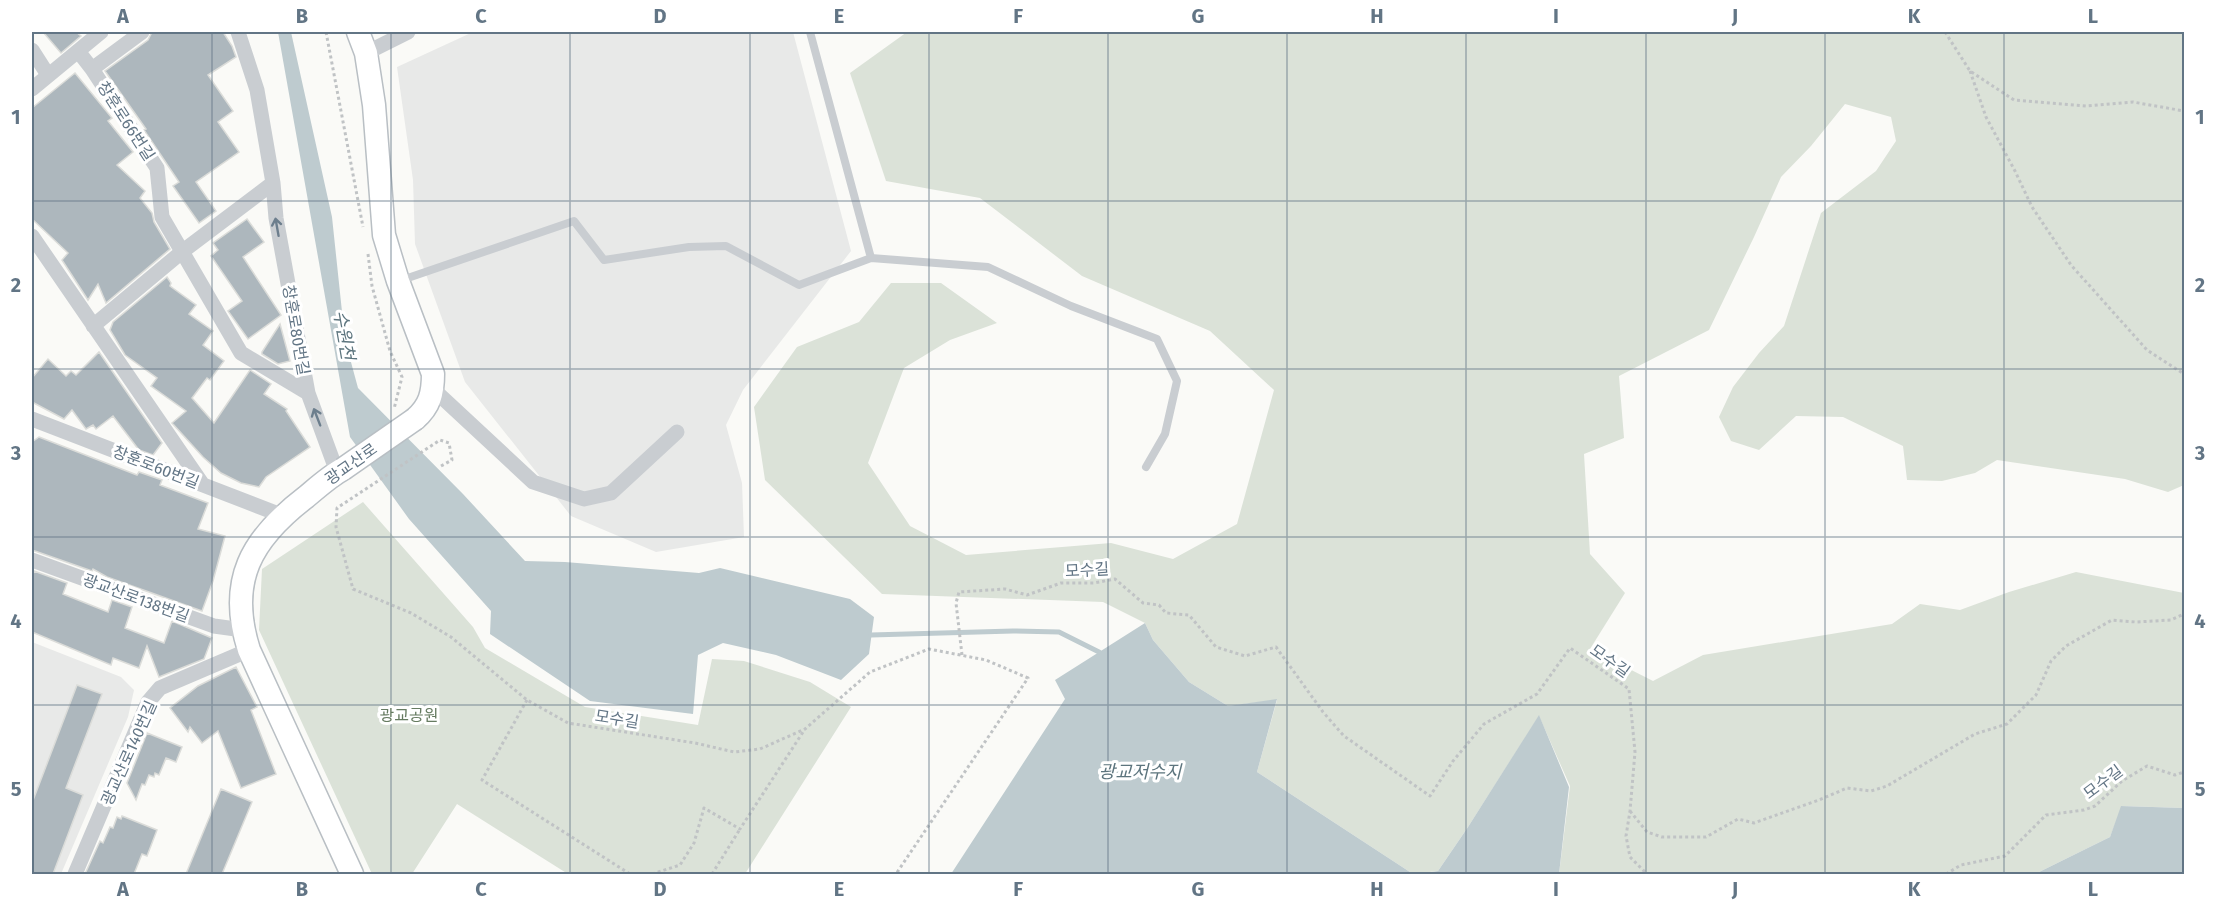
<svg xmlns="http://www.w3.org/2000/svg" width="2216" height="906" viewBox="0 0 2216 906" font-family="'Fira Sans','Noto Sans KR',sans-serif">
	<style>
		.built { fill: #e8e9e8 }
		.green { fill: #dbe2d8 }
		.water { fill: #becbcf }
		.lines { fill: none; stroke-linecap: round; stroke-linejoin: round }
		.stream { stroke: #becbcf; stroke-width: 5 }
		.building { fill: #adb7bd; stroke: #dbdcd9; stroke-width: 1.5 }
		.secondary-casing { stroke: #b9bfc4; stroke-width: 25 }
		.path { stroke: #c0c3c5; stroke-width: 3; stroke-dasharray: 3 3; stroke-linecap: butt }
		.lane { stroke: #c9cdd1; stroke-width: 8 }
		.street { stroke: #c9cdd1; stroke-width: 15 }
		.secondary { stroke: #fff; stroke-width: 22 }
		.secondary-bridge-casing { stroke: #b9bfc4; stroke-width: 25; stroke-linecap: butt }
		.secondary-bridge { stroke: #fff; stroke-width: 22 }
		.oneway { stroke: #6c7e8d }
		.grid { fill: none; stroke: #627585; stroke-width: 1.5; stroke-opacity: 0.55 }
		.labels { text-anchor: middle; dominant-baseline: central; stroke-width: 6; stroke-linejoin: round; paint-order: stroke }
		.street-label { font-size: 16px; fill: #627585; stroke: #fff }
		.park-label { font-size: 16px; fill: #667b61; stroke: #fff }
		.water-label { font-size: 18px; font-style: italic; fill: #5d757e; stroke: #fff }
		.neatline { fill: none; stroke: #627585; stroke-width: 2 }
		.grid-label { font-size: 20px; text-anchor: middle; font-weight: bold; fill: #627585 }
	</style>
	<rect width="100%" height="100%" fill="#fafaf7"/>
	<path class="built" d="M473 32H793L851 251 743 390 726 425 742 483 744 537 656 552 571 516 465 382 415 244 413 180 397 67Z
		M32 642 121 677 134 690 128 717 61 874H32Z"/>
	<path class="green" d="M907 32H2184V485L2168 492 2125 479 1997 460 1975 473 1942 481 1907 480 1903 446 1843 417 1796 416 1759 450 1731 441 1719 417 1733 387 1759 353 1784 326 1821 213 1876 171 1896 141 1891 117 1845 104 1811 146 1781 177 1754 237 1709 330 1619 376 1624 438 1584 454 1590 554 1625 593 1590 649 1653 681 1703 655 1892 624 1920 604 1960 610 2009 592 2076 572 2184 593V808L2122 806 2110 837 2035 874H1559L1570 786 1539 716 1468 827 1438 871 1413 874 1257 772 1277 700 1228 706 1189 682 1153 640 1145 623 1103 602 882 594 765 480 754 407 797 347 859 322 891 283H941L997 323 950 340 904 368 868 463 910 526 966 555 1111 543 1173 559 1237 524 1274 390 1210 331 1082 276 980 198 886 181 850 73Z
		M363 502 473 627 485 648 585 707 698 725 712 659 744 661 810 682 851 707 745 874H568L457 804 412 874H372L259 630 262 569Z"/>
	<path class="water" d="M278 32H291L332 217 345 340 358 388 463 494 525 561 565 562 699 573 720 568 850 599 874 617 869 654 841 680 776 655 723 643 698 655 693 714 590 701 490 634 491 611 409 519 350 437Z
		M1145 623 1153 640 1189 682 1228 706 1277 699 1257 772 1413 874H951L1065 699 1055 680Z
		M1539 715 1569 787 1559 874H1419L1438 871 1468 827Z
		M2121 806 2184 808V874H2035L2110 837Z"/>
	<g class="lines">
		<path class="stream" d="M871 635 1013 631 1059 632 1099 652"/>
	</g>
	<path class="building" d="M43 32H76L81 36 61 53Z
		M152 32H223L232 46 236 57 208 75 233 111 218 122 239 152 196 182 216 211 199 223 173 186 179 182 144 130 146 129 105 71 148 40Z
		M75 73 112 118 108 121 133 152 117 165 145 191 140 198 152 213 154 222 170 249 106 303 98 284 88 300 62 260 68 253 32 219V108Z
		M247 219 264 242 243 257 281 315 248 339 228 311 242 301 211 256 218 250 213 243Z
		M167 277 171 283 170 286 196 305 189 314 213 331 203 345 224 361 210 380 207 378 192 398 214 423 250 370 271 384 264 394 287 409 286 411 310 447 266 477 259 487 241 483 221 473 203 457 172 423 186 411 151 386 157 378 125 355 110 330 113 322Z
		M280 324 290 361 278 364 262 354V352Z
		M99 352 162 443 153 455 139 450 113 416 96 429 93 425 86 429 72 410 64 419 32 402V378L48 359 66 376 71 371 76 375Z
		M39 437 137 475 139 472 162 480 160 485 208 503 198 529 225 536 213 581 202 611 107 577 93 569 92 571 32 550V442Z
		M34 571 67 583 63 594 108 612 112 600 132 607 125 628 164 643 172 621 212 638 204 659 159 677 147 646 139 668 113 658 111 665 32 632V578Z
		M236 667 257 707 251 710 276 774 241 788 218 731 202 743 190 727 188 732 170 708 198 686Z
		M77 685 102 694 66 788 83 795 53 874H32V803Z
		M147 733 182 747 176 762 166 758 159 775 155 773 154 777 149 775 145 785 142 784 136 800 127 783Z
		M221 789 252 802 222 874H186Z
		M122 816 157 830 147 856 142 854 134 874H85L100 841 103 843 110 827 113 828 117 817 121 819Z"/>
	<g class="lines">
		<g class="secondary-casing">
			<path id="secondary" d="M358 32 366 53 374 105 384 235 398 281 433 374C433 393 430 406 415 419
				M343 469C330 476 318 487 306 497 251 539 227 581 249 650L352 874"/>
		</g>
		<path class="path" d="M326 32 363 227
			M1945 32 1970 71 2014 100 2086 106 2133 102 2184 111
			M1970 71 1986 117 2015 171 2032 207 2071 265 2147 350 2184 374
			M368 254 372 286 390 351 402 377 394 409
			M441 466 452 460 449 443 440 440 337 508 336 527 353 589 411 613 451 637 527 700 568 723 695 743 734 752 760 749 805 729 870 672 929 649 986 660 1028 678 896 874
			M962 655 956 603 959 592 1005 589 1027 595 1061 583H1094L1115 579 1143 603 1159 605 1166 613 1189 615 1216 647 1245 656 1276 647 1323 712 1344 736 1430 796 1453 761 1484 724 1537 694 1570 648 1629 689 1635 752 1630 811 1626 836 1630 857 1647 874
			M527 700 482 780 630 874
			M1630 811 1647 832 1662 837H1706L1738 819 1754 823 1819 800 1847 788 1871 791 1887 786 1975 734 2007 724 2036 695 2051 661 2066 646 2112 620 2136 622 2171 620 2184 614
			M652 874 680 865 694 843 704 808 740 829 805 729
			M712 874 740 829
			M1946 874 1961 865 2005 856 2046 815 2084 810 2095 806 2122 781 2147 766 2175 775 2184 772"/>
		<path class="lane" d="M810 32 871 258
			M399 281 574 221 604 260 689 247 726 246 799 285 871 258 988 267 1071 306 1157 339 1177 381 1165 434 1146 467"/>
		<path class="street" d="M238 32 257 90 273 183 276 218 308 393 337 472
			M32 50 48 75
			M78 51 92 69 157 168 162 217 241 353 308 393
			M366 53 408 32
			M92 69 142 32
			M32 89 101 32
			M32 236 203 485
			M93 326 183 251 273 183
			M433 389 533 482 584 499 611 493 677 432
			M32 419 281 515
			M32 560 214 626 243 630
			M75 874 148 702 160 688 249 650"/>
		<use href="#secondary" class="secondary"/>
		<g class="secondary-bridge-casing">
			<path id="secondary-bridge" d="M343 469 415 419"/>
		</g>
		<use href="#secondary-bridge" class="secondary-bridge"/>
	</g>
	<defs><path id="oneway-shaft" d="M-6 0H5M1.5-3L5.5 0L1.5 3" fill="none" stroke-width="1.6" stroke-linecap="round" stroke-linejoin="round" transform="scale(1.5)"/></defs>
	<g class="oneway">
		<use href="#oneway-shaft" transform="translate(277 227) rotate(-100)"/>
		<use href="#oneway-shaft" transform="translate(317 417) rotate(-111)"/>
	</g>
	<path class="grid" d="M212 32V874M391 32V874M570 32V874M750 32V874M929 32V874M1108 32V874M1287 32V874M1466 32V874M1646 32V874M1825 32V874M2004 32V874M32 201H2184M32 369H2184M32 537H2184M32 705H2184"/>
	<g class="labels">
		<g class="street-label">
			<text transform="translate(126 121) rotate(57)">창훈로66번길</text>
			<text transform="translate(296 330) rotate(80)">창훈로80번길</text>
			<text transform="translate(351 464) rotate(-35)">광교산로</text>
			<text transform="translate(156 467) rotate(21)">창훈로60번길</text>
			<text transform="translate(1087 570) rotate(-3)">모수길</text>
			<text transform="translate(136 598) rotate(20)">광교산로138번길</text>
			<text transform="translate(1610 661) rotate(35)">모수길</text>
			<text transform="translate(617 719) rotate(9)">모수길</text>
			<text transform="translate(129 753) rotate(-66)">광교산로140번길</text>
			<text transform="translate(2103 782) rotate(-37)">모수길</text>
		</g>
		<g class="park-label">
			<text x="409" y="715">광교공원</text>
		</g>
		<g class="water-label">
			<text transform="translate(344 335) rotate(80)">수원천</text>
			<text x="1140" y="772">광교저수지</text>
		</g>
	</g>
	<rect width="2216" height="906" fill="none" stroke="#ffffff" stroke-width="66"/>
	<rect x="33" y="33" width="2150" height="840" class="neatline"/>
	<g class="grid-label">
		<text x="123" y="23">A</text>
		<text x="302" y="23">B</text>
		<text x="481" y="23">C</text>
		<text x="660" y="23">D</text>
		<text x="839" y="23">E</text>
		<text x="1018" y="23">F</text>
		<text x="1198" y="23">G</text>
		<text x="1377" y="23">H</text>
		<text x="1556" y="23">I</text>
		<text x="1735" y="23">J</text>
		<text x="1914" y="23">K</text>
		<text x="2093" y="23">L</text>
		<text x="16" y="124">1</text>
		<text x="2200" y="124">1</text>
		<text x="16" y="292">2</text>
		<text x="2200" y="292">2</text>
		<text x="16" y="460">3</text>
		<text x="2200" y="460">3</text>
		<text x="16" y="628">4</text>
		<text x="2200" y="628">4</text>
		<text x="16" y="796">5</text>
		<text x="2200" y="796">5</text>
		<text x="123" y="896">A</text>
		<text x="302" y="896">B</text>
		<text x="481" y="896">C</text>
		<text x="660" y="896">D</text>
		<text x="839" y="896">E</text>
		<text x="1018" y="896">F</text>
		<text x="1198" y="896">G</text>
		<text x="1377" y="896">H</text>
		<text x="1556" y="896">I</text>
		<text x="1735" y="896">J</text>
		<text x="1914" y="896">K</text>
		<text x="2093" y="896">L</text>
	</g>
</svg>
